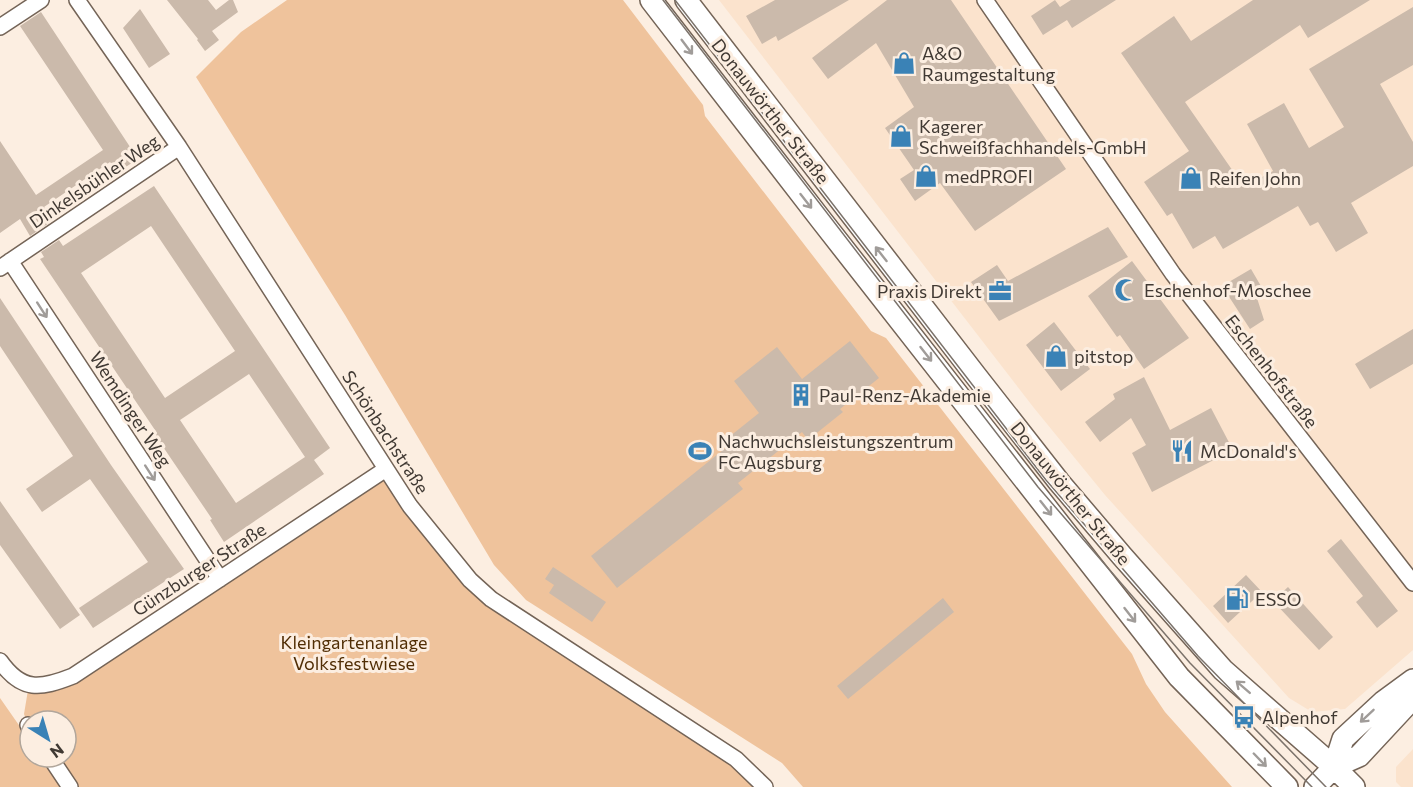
<svg xmlns="http://www.w3.org/2000/svg" width="1413" height="787" viewBox="0 0 1413 787" font-family="Commissioner,sans-serif">
	<style>
		.built { fill: #fbe3cd }
		.green { fill: #efc39c }
		.building { fill: #cbbaab; fill-rule: evenodd }
		.lines { fill: none; stroke-linecap: round; stroke-linejoin: round }
		.street-casing { stroke: #746457; stroke-width: 18 }
		.secondary-casing { stroke: #746457; stroke-width: 24 }
		.street { stroke: #fff; stroke-width: 15 }
		.secondary { stroke: #fff; stroke-width: 21 }
		.tram { stroke: #7c736b; stroke-width: 1.5 }
		.oneway { stroke: #a09c99 }
		.labels { text-anchor: middle; dominant-baseline: central; stroke-width: 6; stroke-linejoin: round; paint-order: stroke }
		.poi-label { font-size: 18px; fill: #403933; stroke: #fceee1; text-anchor: start }
		.street-label { font-size: 18px; fill: #403933; stroke: #fceee1 }
		.park-label { font-size: 18px; fill: #512e05; stroke: #fceee1 }
	</style>
	<rect width="100%" height="100%" fill="#fceee1"/>
	<path class="built" d="M719 0H1413V650L1345 709 1312 712 1289 698 1105 495 1034 408Z
		M1413 749V787H1401L1396 782V767Z"/>
	<path class="green" d="M287 0H623L703 105 705 116 871 331 886 338 1132 654 1146 684 1165 712 1232 787H803L782 763 526 600 494 565 345 315 196 77 241 32Z
		M386 469 470 580 765 787H70L50 757H66V721H30L28 725 24 714 29 684H52Z
		M0 698 30 741V757H41L63 787H0Z"/>
	<path class="building" d="M167 0H208L216 10 229 0H233L238 12 212 31 219 40 205 51 197 40 198 39Z
		M775 0H849L778 41 776 36 762 44 746 16Z
		M887 0H951L1066 169 975 231 940 183 915 201 900 179 914 170 885 128 914 107 876 43 828 79 812 58Z
		M1055 0 1060 7 1071 0H1116L1072 28 1067 20 1043 35 1031 16Z
		M1253 0H1370L1308 38 1300 25 1185 102 1244 187 1273 171 1247 124 1284 103 1309 148 1344 127 1309 69 1413 7V65L1380 84 1413 142V166L1351 203 1368 233 1336 252 1318 222 1310 226 1298 206 1223 249 1215 236 1193 249 1172 213 1167 216 1144 182 1189 151 1121 53 1174 16 1191 41Z
		M140 9 170 54 149 68 123 28Z
		M41 12 138 159 118 172 110 162 44 207 52 219 48 221 49 223 30 236 20 219 0 233V141L36 195 103 150 20 26Z
		M154 186 330 448 314 460 324 474 224 542 210 520 212 519 155 435 157 433 40 259 44 257 41 252 59 240 63 246ZM151 226 235 351 165 398 81 273ZM249 374 305 457 236 503 180 420Z
		M1108 227 1128 257 999 321 971 282 997 265 1008 281Z
		M1132 261 1189 338 1144 369 1120 335 1117 337 1088 296Z
		M1251 269 1265 293 1257 298 1264 320 1250 329 1222 286Z
		M0 298 111 465 184 569 93 628 79 608 148 562 90 479 42 512 26 489 73 456 0 346Z
		M1054 322 1090 369 1061 391 1026 345Z
		M1413 329V364L1370 389 1355 364Z
		M850 341 879 378 840 409 843 412 808 440 802 432 738 483 743 489 617 588 591 556 733 442 729 437 759 413 734 381 777 347 802 379Z
		M1144 377 1170 430 1211 408 1233 450 1152 492 1132 453 1146 445 1131 418 1100 442 1085 422 1115 399 1113 394Z
		M0 501 80 615 60 629 0 545Z
		M1341 539 1398 611 1377 628 1356 602 1363 596 1327 551Z
		M553 567 606 602 592 622 549 593 554 585 545 579Z
		M1246 575 1262 592 1228 623 1213 606Z
		M1288 587 1333 637 1319 650 1273 601Z
		M943 598 954 612 848 699 837 686Z"/>
	<g class="lines">
		<g class="street-casing">
			<path id="street" d="M77 0 179 147 410 506 470 580 491 599 736 759 765 787
				M985 0 1173 274 1413 583
				M0 27 41 0
				M10 261 220 579
				M0 268 179 147
				M0 661C22 692 40 689 73 676L386 469
				M28 725 30 729
				M50 757 70 787"/>
		</g>
		<g class="secondary-casing">
			<path id="secondary" d="M651 0 822 221 1179 677 1287 787
				M686 0 976 376 1059 482 1122 556 1223 670 1334 767 1354 787
				M1334 767 1343 739 1383 702 1413 680
				M1315 787 1334 767 1359 756 1413 698"/>
		</g>
		<use href="#street" class="street"/>
		<use href="#secondary" class="secondary"/>
		<path class="tram" d="M663 0 1038 487 1190 663 1312 787
			M675 0 1046 480 1198 656 1326 787"/>
	</g>
	<defs><path id="oneway-shaft" d="M-6 0H5M1.5-3L5.5 0L1.5 3" fill="none" stroke-width="1.6" stroke-linecap="round" stroke-linejoin="round" transform="scale(1.5)"/></defs>
	<g class="oneway">
		<use href="#oneway-shaft" transform="translate(687 47) rotate(53)"/>
		<use href="#oneway-shaft" transform="translate(806 201) rotate(52)"/>
		<use href="#oneway-shaft" transform="translate(881 254) rotate(-128)"/>
		<use href="#oneway-shaft" transform="translate(42 310) rotate(57)"/>
		<use href="#oneway-shaft" transform="translate(926 354) rotate(52)"/>
		<use href="#oneway-shaft" transform="translate(150 473) rotate(57)"/>
		<use href="#oneway-shaft" transform="translate(1046 508) rotate(52)"/>
		<use href="#oneway-shaft" transform="translate(1130 615) rotate(52)"/>
		<use href="#oneway-shaft" transform="translate(1243 687) rotate(-139)"/>
		<use href="#oneway-shaft" transform="translate(1367 716) rotate(137)"/>
		<use href="#oneway-shaft" transform="translate(1260 760) rotate(46)"/>
	</g>
	<defs>
		<g id="shop-bare" transform="scale(1.8)"><path d="M-5-2.5h2.3a2.7 3.5 0 0 1 5.4 0H5L5.5 6h-11ZM-1.5-2.5h3a1.5 2.3 0 0 0-3 0Z" fill="#3a82b6" stroke="#fceee1" stroke-width="2.5" paint-order="stroke"/></g>
		<g id="mosque-bare" transform="scale(1.8)"><path d="M3.5-4.9A6 6 0 1 0 3.5 4.9A5 5 0 1 1 3.5-4.9Z" fill="#3a82b6" stroke="#fceee1" stroke-width="2.5" paint-order="stroke"/></g>
		<g id="office-bare" transform="scale(1.8)"><path d="M-6-3h4V-5.5h4V-3h4V5H-6ZM-1-4.5V-3h2v-1.5ZM-6 0V1H6V0Z" fill="#3a82b6" stroke="#fceee1" stroke-width="2.5" paint-order="stroke"/></g>
		<g id="building-bare" transform="scale(1.8)"><path d="M-4-6H4V6H1V3H-1V6H-4ZM-2.5-4.3h1.7v1.8h-1.7ZM.8-4.3h1.7v1.8H.8ZM-2.5-1h1.7V.8h-1.7ZM.8-1h1.7V.8H.8Z" fill="#3a82b6" stroke="#fceee1" stroke-width="2.5" paint-order="stroke"/></g>
		<g id="stadium-bare" transform="scale(1.8)"><path d="M0-5a6.5 5 0 1 0 0 10a6.5 5 0 1 0 0-10ZM-3.5-1.8h7v3.6h-7Z" fill="#3a82b6" stroke="#fceee1" stroke-width="2.5" paint-order="stroke"/></g>
		<g id="restaurant-bare" transform="scale(1.8)"><path d="M-5-6h1v4h1v-4h1v4h1v-4h1v5L-1.5 .5V6h-2V.5L-5-1ZM5-6V6H3V1.5H1.5Q1.5-4 5-6Z" fill="#3a82b6" stroke="#fceee1" stroke-width="2.5" paint-order="stroke"/></g>
		<g id="fuel-bare" transform="scale(1.8)"><path d="M-5.5-6h7V0h2V4h1.3V-2.5L3-4.5l.8-.8L6-3V5H2.5V1h-1V6h-7ZM-4.2-4.7v3.2H.2V-4.7Z" fill="#3a82b6" stroke="#fceee1" stroke-width="2.5" paint-order="stroke"/></g>
		<g id="bus-bare" transform="scale(1.8)"><path d="M-5-6H5V4H4V6H2V4H-2V6H-4V4H-5ZM-3.5-4V0h7V-4ZM-3.5 1.2v1.5H-2V1.2ZM2 1.2v1.5H3.5V1.2Z" fill="#3a82b6" stroke="#fceee1" stroke-width="2.5" paint-order="stroke"/></g>
	</defs>
	<g fill-rule="evenodd">
		<use href="#shop-bare" x="904" y="63"/>
		<use href="#shop-bare" x="901" y="136"/>
		<use href="#shop-bare" x="926" y="176"/>
		<use href="#shop-bare" x="1191" y="178"/>
		<use href="#mosque-bare" x="1126" y="290"/>
		<use href="#office-bare" x="1000" y="291"/>
		<use href="#shop-bare" x="1056" y="356"/>
		<use href="#building-bare" x="801" y="395"/>
		<use href="#stadium-bare" x="700" y="451"/>
		<use href="#restaurant-bare" x="1182" y="451"/>
		<use href="#fuel-bare" x="1237" y="599"/>
		<use href="#bus-bare" x="1244" y="717"/>
	</g>
	<g class="labels">
		<g class="poi-label">
			<text x="922" y="53">A&amp;O<tspan x="922" dy="21">Raumgestaltung</tspan></text>
			<text x="919" y="126">Kagerer<tspan x="919" dy="21">Schweißfachhandels-GmbH</tspan></text>
			<text x="944" y="176">medPROFI</text>
			<text x="1209" y="178">Reifen John</text>
			<text x="1144" y="290">Eschenhof-Moschee</text>
			<text x="982" y="291" text-anchor="end">Praxis Direkt</text>
			<text x="1074" y="356">pitstop</text>
			<text x="819" y="395">Paul-Renz-Akademie</text>
			<text x="718" y="441">Nachwuchsleistungszentrum<tspan x="718" dy="21">FC Augsburg</tspan></text>
			<text x="1200" y="451">McDonald's</text>
			<text x="1255" y="599">ESSO</text>
			<text x="1262" y="717">Alpenhof</text>
		</g>
		<g class="street-label">
			<text transform="translate(771 111) rotate(52)">Donauwörther Straße</text>
			<text transform="translate(94 181) rotate(-34)">Dinkelsbühler Weg</text>
			<text transform="translate(1272 371) rotate(52)">Eschenhofstraße</text>
			<text transform="translate(131 409) rotate(57)">Wemdinger Weg</text>
			<text transform="translate(386 432) rotate(57)">Schönbachstraße</text>
			<text transform="translate(1071 493) rotate(51)">Donauwörther Straße</text>
			<text transform="translate(199 569) rotate(-33)">Günzburger Straße</text>
		</g>
		<g class="park-label">
			<text x="354" y="642">Kleingartenanlage<tspan x="354" dy="21">Volksfestwiese</tspan></text>
		</g>
	</g>
	<g transform="translate(48 739) rotate(143)"><circle r="28" fill="#fceee1" stroke="#b1a69b" stroke-width="1.5"/>
	<path d="M0-4.5L10 22L0 15L-10 22Z" fill="#3a82b6"/>
	<text y="-9" font-size="16" font-weight="bold" text-anchor="middle" fill="#403933">N</text>
	</g>
</svg>
